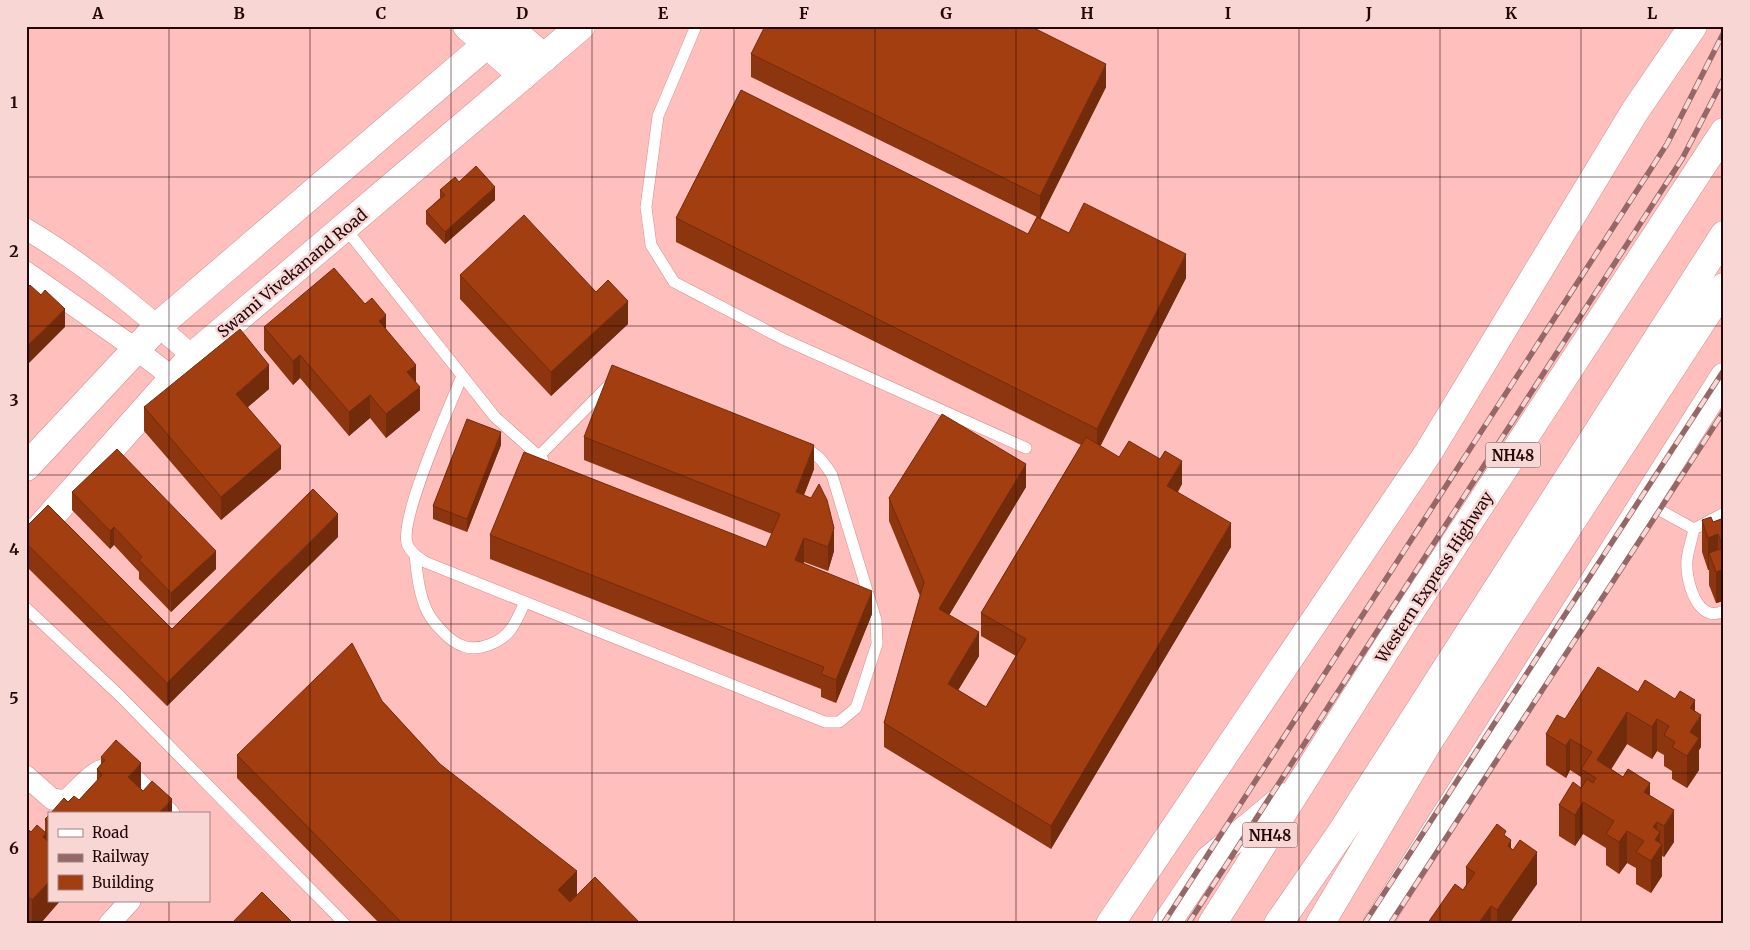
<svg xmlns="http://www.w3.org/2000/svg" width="1750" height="950" viewBox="0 0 1750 950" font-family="Merriweather,serif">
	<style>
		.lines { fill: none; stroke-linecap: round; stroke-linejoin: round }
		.lane-casing { stroke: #d78c8a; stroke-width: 12 }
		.street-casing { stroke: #d78c8a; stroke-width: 22 }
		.secondary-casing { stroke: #d78c8a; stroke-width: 29 }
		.highway-casing { stroke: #d78c8a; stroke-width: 29 }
		.lane { stroke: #fff; stroke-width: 11 }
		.street { stroke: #fff; stroke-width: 21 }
		.secondary { stroke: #fff; stroke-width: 28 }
		.highway { stroke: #fff; stroke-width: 28 }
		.rail-casing { stroke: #966767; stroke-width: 5.5 }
		.rail { stroke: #f7d6d4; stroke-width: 4; stroke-dasharray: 11; stroke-linecap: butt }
		.wall { fill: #8c350e }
		.shaded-wall { fill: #722b0b }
		.building { fill: #a33e10; stroke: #722b0b }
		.grid { fill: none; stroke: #230809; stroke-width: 1; stroke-opacity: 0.55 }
		.labels { text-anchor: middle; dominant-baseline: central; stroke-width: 5; stroke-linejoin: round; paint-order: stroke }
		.shield { fill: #f7d6d4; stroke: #634646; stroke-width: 1 }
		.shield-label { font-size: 15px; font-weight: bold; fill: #230809 }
		.street-label { font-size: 16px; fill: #230809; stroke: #f7d6d4 }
		.neatline { fill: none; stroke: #230809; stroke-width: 2 }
		.grid-label { font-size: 16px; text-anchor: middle; font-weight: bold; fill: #230809 }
	</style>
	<rect width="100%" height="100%" fill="#ffbfbd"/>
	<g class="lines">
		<g class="lane-casing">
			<path id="lane" d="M696 26 658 116 646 207 651 245 674 282 783 339 1026 448
				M345 228 495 417 543 460
				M462 376C451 404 396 524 408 546 411 553 419 558 425 562L825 722H839L856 708 877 644 876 620 832 475C823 461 817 453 802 447
				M538 457 612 382
				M1645 502 1694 529
				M1724 513 1694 529C1692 539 1688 550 1687 560 1685 579 1697 625 1724 611
				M415 555C417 574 419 594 427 611 433 623 450 642 463 646 479 652 502 642 511 629 517 621 521 610 525 602
				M26 608 118 694 345 924"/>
		</g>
		<g class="street-casing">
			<path id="street" d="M26 229C87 265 139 310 193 356
				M26 272 136 349 173 378
				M26 776 52 799 66 801C83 785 99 761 124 769L169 814
				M109 924 130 901"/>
		</g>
		<g class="secondary-casing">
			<path id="secondary" d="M467 26 523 76
				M507 26 544 58
				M26 467 158 326 508 26
				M26 544 193 356 581 26
				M1110 924 1428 453 1635 111 1693 26
				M1377 924 1724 377"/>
		</g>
		<g class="highway-casing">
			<path id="highway" d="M1166 924 1209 860 1285 797
				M1212 924 1404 621 1724 132
				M1278 924 1341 833 1724 235
				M1320 924 1430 739 1724 287"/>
		</g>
		<use href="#lane" class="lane"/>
		<use href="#street" class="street"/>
		<use href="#secondary" class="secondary"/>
		<use href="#highway" class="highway"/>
		<g class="rail-casing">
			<path id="rail" d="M1163 924 1667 144 1724 32
				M1188 924 1682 159 1724 78
				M1364 924 1724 370
				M1390 924 1724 411"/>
		</g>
		<use href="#rail" class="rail"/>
	</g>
	<path class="wall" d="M751 54 1106 87 1040 219 1069 233 1186 278 1100 446 1119 457 1182 484 1178 492 1231 547 1051 849 884 747V723L920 596 889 521V498L1026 487 949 615 979 656 958 690 986 707 1016 656 981 636V613L1081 445 676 242V218L1028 234 1037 217 751 77Z
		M459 182 495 200 445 244 426 224V211L440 198V190Z
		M460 275 628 324 551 396 460 299Z
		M264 327 386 329 416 382 420 410 386 438 370 418 349 436 300 378 293 385 264 350Z
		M269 389 248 407 281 469 221 520 144 431V407Z
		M584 437 814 469 804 495 834 551 828 571 804 562 803 563 872 614 836 703 821 697V689L490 559V535L766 547 772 534 584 460Z
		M501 445 467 532 433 519V506Z
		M72 492 216 569 171 612 139 579V572L114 545 110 549 72 510Z
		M1724 518V601L1716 603 1709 585V570H1708L1702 552V520L1713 522Z
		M26 527 172 629 338 537 167 706 26 566Z
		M1638 692 1695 711 1701 747 1699 750V770L1687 788 1672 779V771L1664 766V755L1657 751 1652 759 1627 744 1611 769 1650 795 1674 842 1664 857 1662 856V876L1651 893 1636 884V868L1627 863 1619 874 1606 865V848L1583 834 1575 846 1559 836V805L1581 787V777L1570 770 1566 778 1546 765V734L1565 719Z
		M382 701 440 764 577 894 641 924H380L237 778V755Z
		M101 757 141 789 172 814 68 802 79 800 97 781V769L101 764Z
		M49 815V901H60L40 924H26V828L31 832H45V819Z
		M1506 836 1511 848 1537 884 1509 924H1427L1463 890 1466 885V867Z"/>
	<path class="shaded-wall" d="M1106 64V87L1040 219V196Z
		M495 187V200L445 244V232Z
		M1186 254V278L1097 453V429Z
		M628 301V324L551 396V372Z
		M65 309V327L26 366V347Z
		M386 315V339L379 321Z
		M300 355V378L293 385V361Z
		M269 365V389L236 417V394Z
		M416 365V388L407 372Z
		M420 387V410L386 438V414Z
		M370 395V418L349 436V412Z
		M501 432V445L467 532V519Z
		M814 445V469L796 515V492Z
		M281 446V469L221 520V497Z
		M1182 461V484L1167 509V486Z
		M1026 464V487L939 632V609Z
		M338 514V537L167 706V683Z
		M1231 523V547L1051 849V826Z
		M114 527V545L110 549V531Z
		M834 528V551L828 571V547Z
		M1718 534V566L1709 553V570H1708V538Z
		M804 538V562L795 584V560Z
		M216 551V569L171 612V593Z
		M1724 569V601L1716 603V572Z
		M872 591V614L836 703V680Z
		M979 632V656L948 707V684Z
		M1695 700V725L1701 715V747L1699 750V770L1687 788V756L1690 708Z
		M1627 712V744L1597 792V760Z
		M1657 719V751L1652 759V727Z
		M1570 739V770L1566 778V746Z
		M141 763V794L128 777Z
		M1650 783V814L1644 792Z
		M172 799V814H158Z
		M1583 802V834L1575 846V815Z
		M1674 810V842L1664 857V826Z
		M1657 822V837L1660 832V847L1662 844V876L1651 893V861L1653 827Z
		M1627 831V863L1619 874V842Z
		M46 833V865L43 837Z
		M1511 840V872L1508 846Z
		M1537 852V884L1509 924H1497V910Z
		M577 871V894L558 913V890Z
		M49 882V901H60L40 924H32V900Z
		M1491 906V924H1478Z"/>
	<path class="building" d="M765 26H1030L1106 64 1040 196 751 54Z
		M741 90 1028 234 1037 217 1069 233 1084 203 1186 254 1097 429 676 218Z
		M476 166 495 187 445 232 426 211 445 195 440 190 455 177 459 182Z
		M524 215 596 292 608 280 628 301 551 372 460 275Z
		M334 268 365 304 372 298 386 315 379 321 416 365 407 372 420 387 386 414 370 395 349 412 300 355 293 361 264 327Z
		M30 285 41 295 45 290 65 309 26 347V289Z
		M240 329 269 365 236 394 281 446 221 497 144 407Z
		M612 365 814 445 796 492 811 498 819 484 827 500 834 528 828 547 804 538 795 560 872 591 836 680 821 674 824 667 490 535 524 452 766 547 780 514 584 437Z
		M942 414 1026 464 939 609 979 632 948 684 986 707 1026 639 981 613 1086 437 1119 457 1129 441 1160 459 1165 451 1182 461 1167 486 1231 523 1051 826 884 723 924 582 889 498Z
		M467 419 501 432 467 519 433 506Z
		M117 449 216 551 171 593 139 560 142 557 114 527 110 531 72 492Z
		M313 489 338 514 167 683 26 543V527L48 505 172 629Z
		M1711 517 1713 522 1724 518V569L1716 572 1709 553 1723 548 1718 534 1708 538 1702 520Z
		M352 643 382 701 440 764 577 871 558 890 570 902 595 877 641 924H403L237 755Z
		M1598 667 1638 692 1645 680 1675 699 1680 691 1695 700 1690 708 1701 715 1690 732 1699 738 1687 756 1672 747 1675 742 1664 735 1669 726 1657 719 1652 727 1627 712 1597 760 1623 777 1628 769 1650 783 1644 792 1674 810 1664 826 1657 822 1653 827 1660 832 1655 840 1662 844 1651 861 1636 852 1644 841 1627 831 1619 842 1606 834 1614 821 1583 802 1575 815 1559 805 1573 782 1581 788 1587 779 1593 783 1596 778 1581 769 1592 752 1570 739 1566 746 1546 734 1557 715 1565 719Z
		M116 740 141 763 128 777 143 791 152 781 172 799 158 814H50L64 798 68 802 74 796 79 800 102 775 97 769 105 760 101 757Z
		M49 815V823L45 819Z
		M1497 824 1506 831 1504 835 1511 840 1508 846 1513 850 1520 840 1537 852 1497 910 1491 906 1478 924H1427L1455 884 1463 890 1475 873 1466 867Z
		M37 825 46 833 43 837 49 842V882L32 900 26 895V828L31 832Z
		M262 892 294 924H231Z"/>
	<path class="grid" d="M169 26V814M310 26V924M451 26V924M592 26V924M734 26V924M875 26V924M1016 26V924M1158 26V924M1299 26V924M1440 26V924M1581 26V924M26 177H1724M26 326H1724M26 475H1724M26 624H1724M26 773H1724M169 901V924"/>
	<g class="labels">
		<g class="shield">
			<rect x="1485.5" y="442.5" width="55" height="25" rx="4"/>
			<rect x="1242.5" y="822.5" width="55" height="25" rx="4"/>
		</g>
		<g class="shield-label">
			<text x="1513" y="455">NH48</text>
			<text x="1270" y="835">NH48</text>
		</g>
		<g class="street-label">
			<text transform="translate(292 273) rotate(-40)">Swami Vivekanand Road</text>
			<text transform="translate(1434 577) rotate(-57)">Western Express Highway</text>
		</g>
	</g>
	<rect width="1750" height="950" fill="none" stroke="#f7d6d4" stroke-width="55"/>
	<rect x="48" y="812" width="162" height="90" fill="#f7d6d4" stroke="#a28483"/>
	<rect x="58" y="829" width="25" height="8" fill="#ffffff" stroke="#a28483"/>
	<text x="92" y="838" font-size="15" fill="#230809">Road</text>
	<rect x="58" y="854" width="25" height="8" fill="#966767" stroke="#a28483"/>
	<text x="92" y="862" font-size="15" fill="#230809">Railway</text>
	<rect x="58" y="875" width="25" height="15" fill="#a33e10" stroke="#a28483"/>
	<text x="92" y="888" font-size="15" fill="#230809">Building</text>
	<rect x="28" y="28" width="1694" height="894" class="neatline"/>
	<g class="grid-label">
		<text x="98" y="19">A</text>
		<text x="239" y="19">B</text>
		<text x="381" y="19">C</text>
		<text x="522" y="19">D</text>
		<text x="663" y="19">E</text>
		<text x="804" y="19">F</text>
		<text x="946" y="19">G</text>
		<text x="1087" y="19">H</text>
		<text x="1228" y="19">I</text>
		<text x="1369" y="19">J</text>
		<text x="1511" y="19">K</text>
		<text x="1652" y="19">L</text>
		<text x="14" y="108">1</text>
		<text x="14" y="257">2</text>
		<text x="14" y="406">3</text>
		<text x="14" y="555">4</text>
		<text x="14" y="704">5</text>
		<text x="14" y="854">6</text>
	</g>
</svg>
